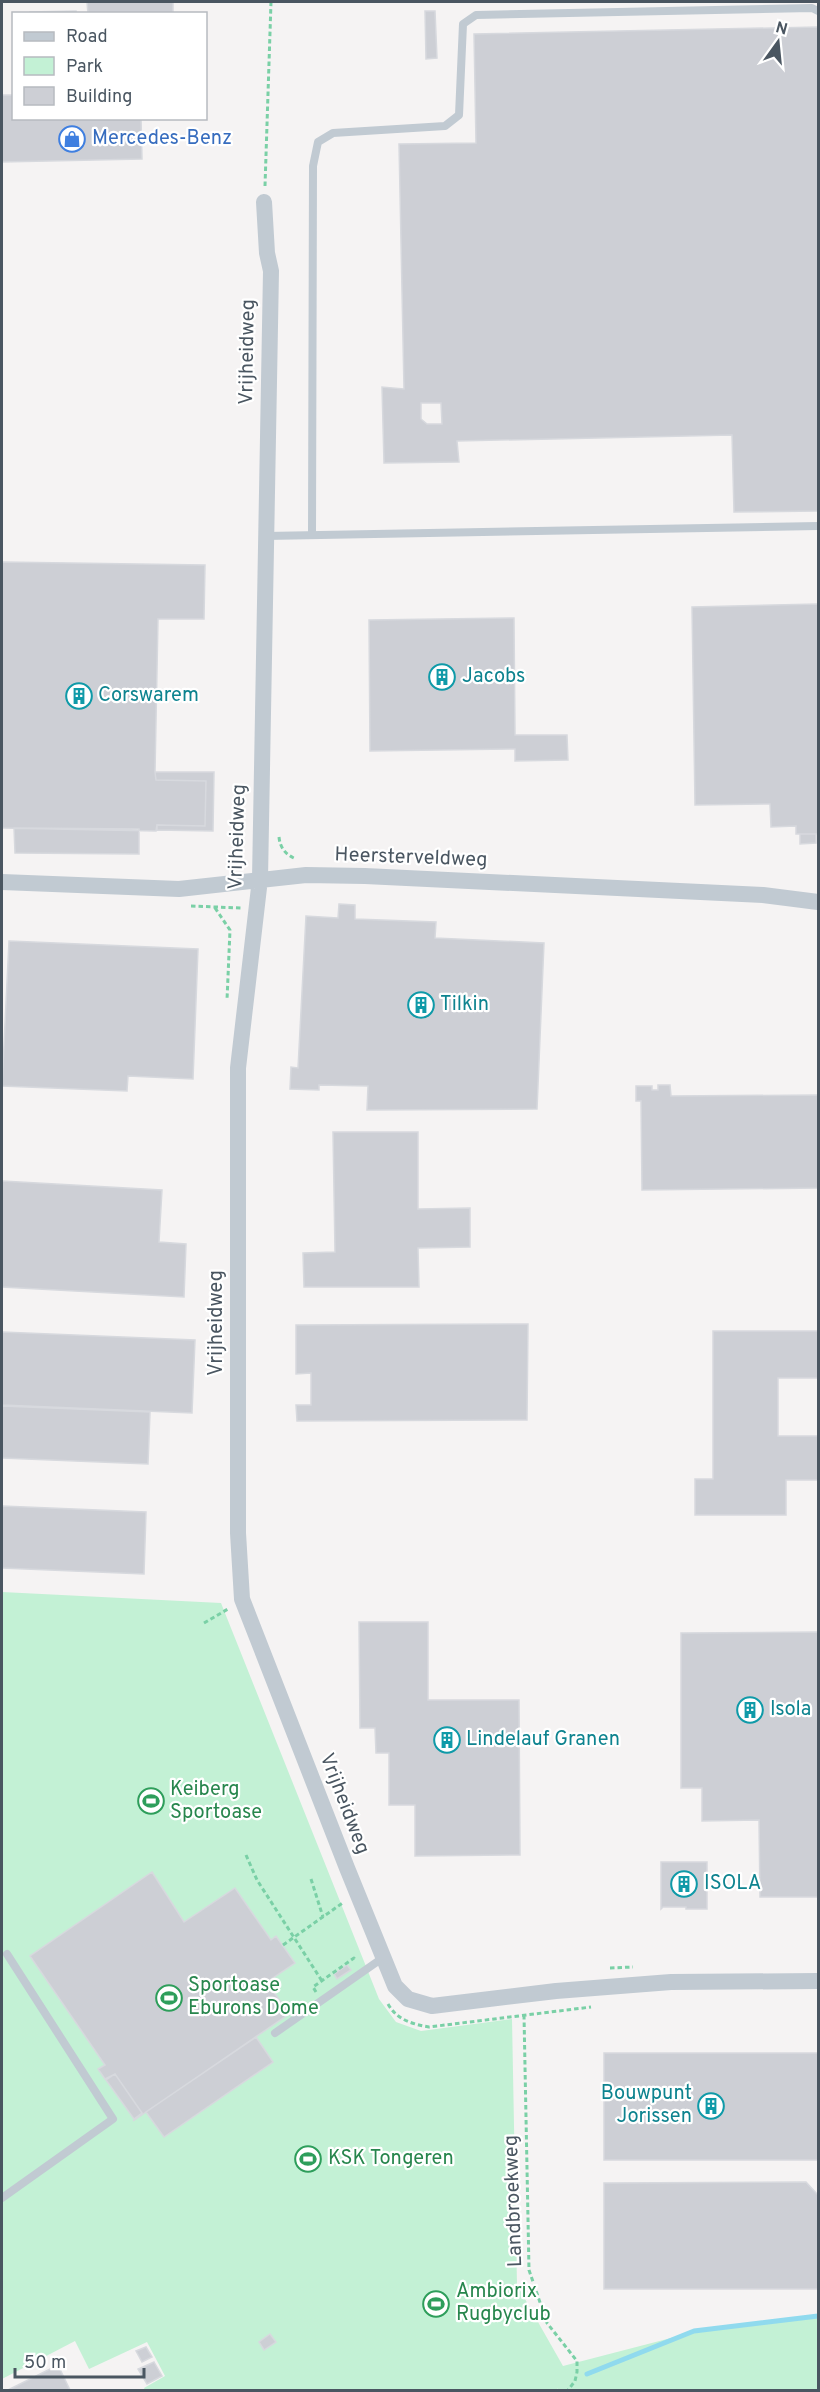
<svg xmlns="http://www.w3.org/2000/svg" width="820" height="2392" viewBox="0 0 820 2392" font-family="Overpass,sans-serif">
	<style>
		.green { fill: #c3f1d5 }
		.lines { fill: none; stroke-linecap: round; stroke-linejoin: round }
		.stream { stroke: #90daee; stroke-width: 5 }
		.building { fill: #cdcfd5; stroke: #d7d9de; stroke-width: 1.5; fill-rule: evenodd }
		.path { stroke: #7ad0a6; stroke-width: 3; stroke-dasharray: 4.5 3; stroke-linecap: butt }
		.service { stroke: #c1cad2; stroke-width: 8 }
		.minor { stroke: #c1cad2; stroke-width: 16 }
		.labels { text-anchor: middle; dominant-baseline: central; stroke-width: 4.5; stroke-linejoin: round; paint-order: stroke }
		.shop-label { font-size: 20px; fill: #366cbe; stroke: #fff; text-anchor: start }
		.street-label { font-size: 20px; fill: #4a5661; stroke: #fff }
		.culture-label { font-size: 20px; fill: #0d838f; stroke: #fff; text-anchor: start }
		.leisure-label { font-size: 20px; fill: #27864d; stroke: #fff; text-anchor: start }
	</style>
	<rect width="100%" height="100%" fill="#f5f3f3"/>
	<path class="green" d="M2 1592 221 1603 379 1999 396 2022 421 2031 512 2019 517 2285 563 2366 698 2331 818 2318V2390H557L558 2388 556 2390H145L144 2388 165 2376 147 2342 89 2369 75 2341 2 2379Z"/>
	<g class="lines">
		<path class="stream" d="M587 2374 694 2331 818 2316"/>
	</g>
	<path class="building" d="M87 2H173V14H88Z
		M76 11V14H30V12Z
		M425 11H435L437 58 426 59Z
		M818 27V511L734 512 732 435 457 441 459 462 384 463 382 387 404 389 399 144 476 143 474 34ZM421 403H441L442 424H427L421 419Z
		M2 95H14V118H141L142 159 2 162Z
		M2 562 205 565 204 619H158L155 772 156 780 206 781 205 826 157 825 156 831 2 828Z
		M818 604V834H796V826L771 827 770 804 695 805 692 607Z
		M514 618 515 735H567L568 760 515 761V749L370 751 369 620Z
		M155 772H214L213 831 157 830V825L205 826 206 781 156 780Z
		M14 828 139 829V854L15 853Z
		M800 834H816V843L800 844Z
		M339 904 355 905V919L436 922 435 938 544 943 537 1109 367 1110 368 1086 319 1085V1090L290 1089 291 1067 298 1068 306 916 338 918Z
		M9 941 198 949 193 1079 128 1076 127 1091 2 1086Z
		M658 1085H670L671 1096 818 1095V1188L642 1190 641 1101H636V1086H652V1090H658Z
		M333 1132H418V1209L470 1208V1247L418 1248 419 1287H304L303 1253 335 1252Z
		M2 1181 162 1190 159 1242 186 1244 184 1297 2 1287Z
		M528 1324 527 1420 297 1421 296 1405H311V1373L296 1374V1325Z
		M713 1331H818V1378H778V1436H818V1480H786V1515H695V1479H713Z
		M2 1332 195 1340 192 1413 2 1405Z
		M2 1406 150 1412 148 1464 2 1458Z
		M2 1506 146 1512 144 1574 2 1568Z
		M359 1622H428V1700H519L520 1855 415 1856V1805H389V1753H376L375 1728H360Z
		M818 1632V1897H760L759 1820 702 1821V1788H681V1633Z
		M661 1862H707V1909H686V1907H663L661 1909Z
		M152 1872 184 1922 235 1888 271 1940 276 1936 295 1963 267 1982 289 2014 133 2121 142 2113 115 2074 105 2079 98 2069 105 2065 30 1956Z
		M347 1965 351 1970 337 1979 334 1974Z
		M256 2037 273 2062 164 2137 146 2112Z
		M604 2053H818V2160H604Z
		M115 2074 142 2113 134 2119 106 2080Z
		M806 2182 818 2195V2289H604V2183Z
		M270 2334 276 2342 264 2350 259 2342Z
		M146 2347 152 2357 142 2362 136 2351Z
		M154 2362 162 2376 147 2384 138 2369Z
		M58 2365 70 2390H8Z"/>
	<g class="lines">
		<path class="path" d="M265 186 271 2
			M279 837C280 848 286 855 296 859
			M191 906 241 908
			M215 908 230 930 227 1000
			M204 1623 228 1609
			M246 1855 257 1880 322 1981
			M311 1879 323 1917
			M283 1945 344 1902
			M610 1968 633 1967
			M316 1992 313 1987 354 1958 356 1961
			M388 2004C397 2020 412 2024 429 2027L591 2007
			M524 2015 529 2270 547 2323 577 2361V2372L575 2381 568 2390"/>
		<path class="service" d="M312 535 313 166 318 142 333 133 445 126 459 115 463 24 476 15 812 8 818 11
			M266 536 818 526
			M275 2033 384 1957
			M2 2198 113 2119 7 1954"/>
		<path class="minor" d="M264 202 267 253 271 271 260 879 238 1068V1533L242 1599 347 1868 395 1986 408 1999 432 2006 556 1991 671 1982 818 1981
			M2 882 179 889 306 875 365 876 763 895 818 902"/>
	</g>
	<defs>
		<g id="shop-ring" transform="scale(1.35)"><circle r="9.5" fill="#fff" stroke="#3f7fe0" stroke-width="1.5"/><path d="M-5-2.5h2.3a2.7 3.5 0 0 1 5.4 0H5L5.5 6h-11ZM-1.5-2.5h3a1.5 2.3 0 0 0-3 0Z" fill="#3f7fe0"/></g>
		<g id="building-ring" transform="scale(1.35)"><circle r="9.5" fill="#fff" stroke="#0f9aa8" stroke-width="1.5"/><path d="M-4-6H4V6H1V3H-1V6H-4ZM-2.5-4.3h1.7v1.8h-1.7ZM.8-4.3h1.7v1.8H.8ZM-2.5-1h1.7V.8h-1.7ZM.8-1h1.7V.8H.8Z" fill="#0f9aa8"/></g>
		<g id="stadium-ring" transform="scale(1.35)"><circle r="9.5" fill="#fff" stroke="#2e9e5b" stroke-width="1.5"/><path d="M0-5a6.5 5 0 1 0 0 10a6.5 5 0 1 0 0-10ZM-3.5-1.8h7v3.6h-7Z" fill="#2e9e5b"/></g>
	</defs>
	<g fill-rule="evenodd">
		<use href="#shop-ring" x="72" y="139"/>
		<use href="#building-ring" x="442" y="677"/>
		<use href="#building-ring" x="79" y="696"/>
		<use href="#building-ring" x="421" y="1005"/>
		<use href="#building-ring" x="750" y="1710"/>
		<use href="#building-ring" x="447" y="1740"/>
		<use href="#stadium-ring" x="151" y="1801"/>
		<use href="#building-ring" x="684" y="1884"/>
		<use href="#stadium-ring" x="169" y="1998"/>
		<use href="#building-ring" x="711" y="2106"/>
		<use href="#stadium-ring" x="308" y="2159"/>
		<use href="#stadium-ring" x="436" y="2304"/>
	</g>
	<g class="labels">
		<g class="shop-label">
			<text x="92" y="139">Mercedes-Benz</text>
		</g>
		<g class="street-label">
			<text transform="translate(248 352) rotate(-89)">Vrijheidweg</text>
			<text transform="translate(238 837) rotate(-88)">Vrijheidweg</text>
			<text transform="translate(411 858) rotate(2)">Heersterveldweg</text>
			<text transform="translate(217 1323) rotate(-90)">Vrijheidweg</text>
			<text transform="translate(344 1804) rotate(69)">Vrijheidweg</text>
			<text transform="translate(514 2201) rotate(-92)">Landbroekweg</text>
		</g>
		<g class="culture-label">
			<text x="462" y="677">Jacobs</text>
			<text x="98" y="696">Corswarem</text>
			<text x="440" y="1005">Tilkin</text>
			<text x="770" y="1710">Isola</text>
			<text x="466" y="1740">Lindelauf Granen</text>
			<text x="704" y="1884">ISOLA</text>
			<text x="692" y="2094" text-anchor="end">Bouwpunt<tspan x="692" dy="23">Jorissen</tspan></text>
		</g>
		<g class="leisure-label">
			<text x="170" y="1790">Keiberg<tspan x="170" dy="23">Sportoase</tspan></text>
			<text x="188" y="1986">Sportoase<tspan x="188" dy="23">Eburons Dome</tspan></text>
			<text x="328" y="2159">KSK Tongeren</text>
			<text x="456" y="2292">Ambiorix<tspan x="456" dy="23">Rugbyclub</tspan></text>
		</g>
	</g>
	<rect width="820" height="2392" fill="none" stroke="#4a5661" stroke-width="6"/>
	<rect x="12" y="12" width="195" height="108" fill="#ffffff" stroke="#b7bbc0" stroke-width="1.5"/>
	<rect x="24" y="32" width="30" height="9" fill="#c1cad2" stroke="#b7bbc0" stroke-width="1.5"/>
	<text x="66" y="42" font-size="18" fill="#4a5661">Road</text>
	<rect x="24" y="57" width="30" height="18" fill="#c3f1d5" stroke="#b7bbc0" stroke-width="1.5"/>
	<text x="66" y="72" font-size="18" fill="#4a5661">Park</text>
	<rect x="24" y="87" width="30" height="18" fill="#cdcfd5" stroke="#b7bbc0" stroke-width="1.5"/>
	<text x="66" y="102" font-size="18" fill="#4a5661">Building</text>
	<g transform="translate(778 42) rotate(15)" stroke="#ffffff" stroke-width="4.5" paint-order="stroke">
	<path d="M0-4.5L10 22L0 15L-10 22Z" fill="#4a5661"/>
	<text y="-9" font-size="16" font-weight="bold" text-anchor="middle" fill="#4a5661">N</text>
	</g>
	<path d="M15 2368v9h129v-9" fill="none" stroke="#4a5661" stroke-width="3"/>
	<text x="24" y="2368" font-size="18" fill="#4a5661" stroke="#ffffff" stroke-width="4.5" paint-order="stroke">50 m</text>
</svg>
